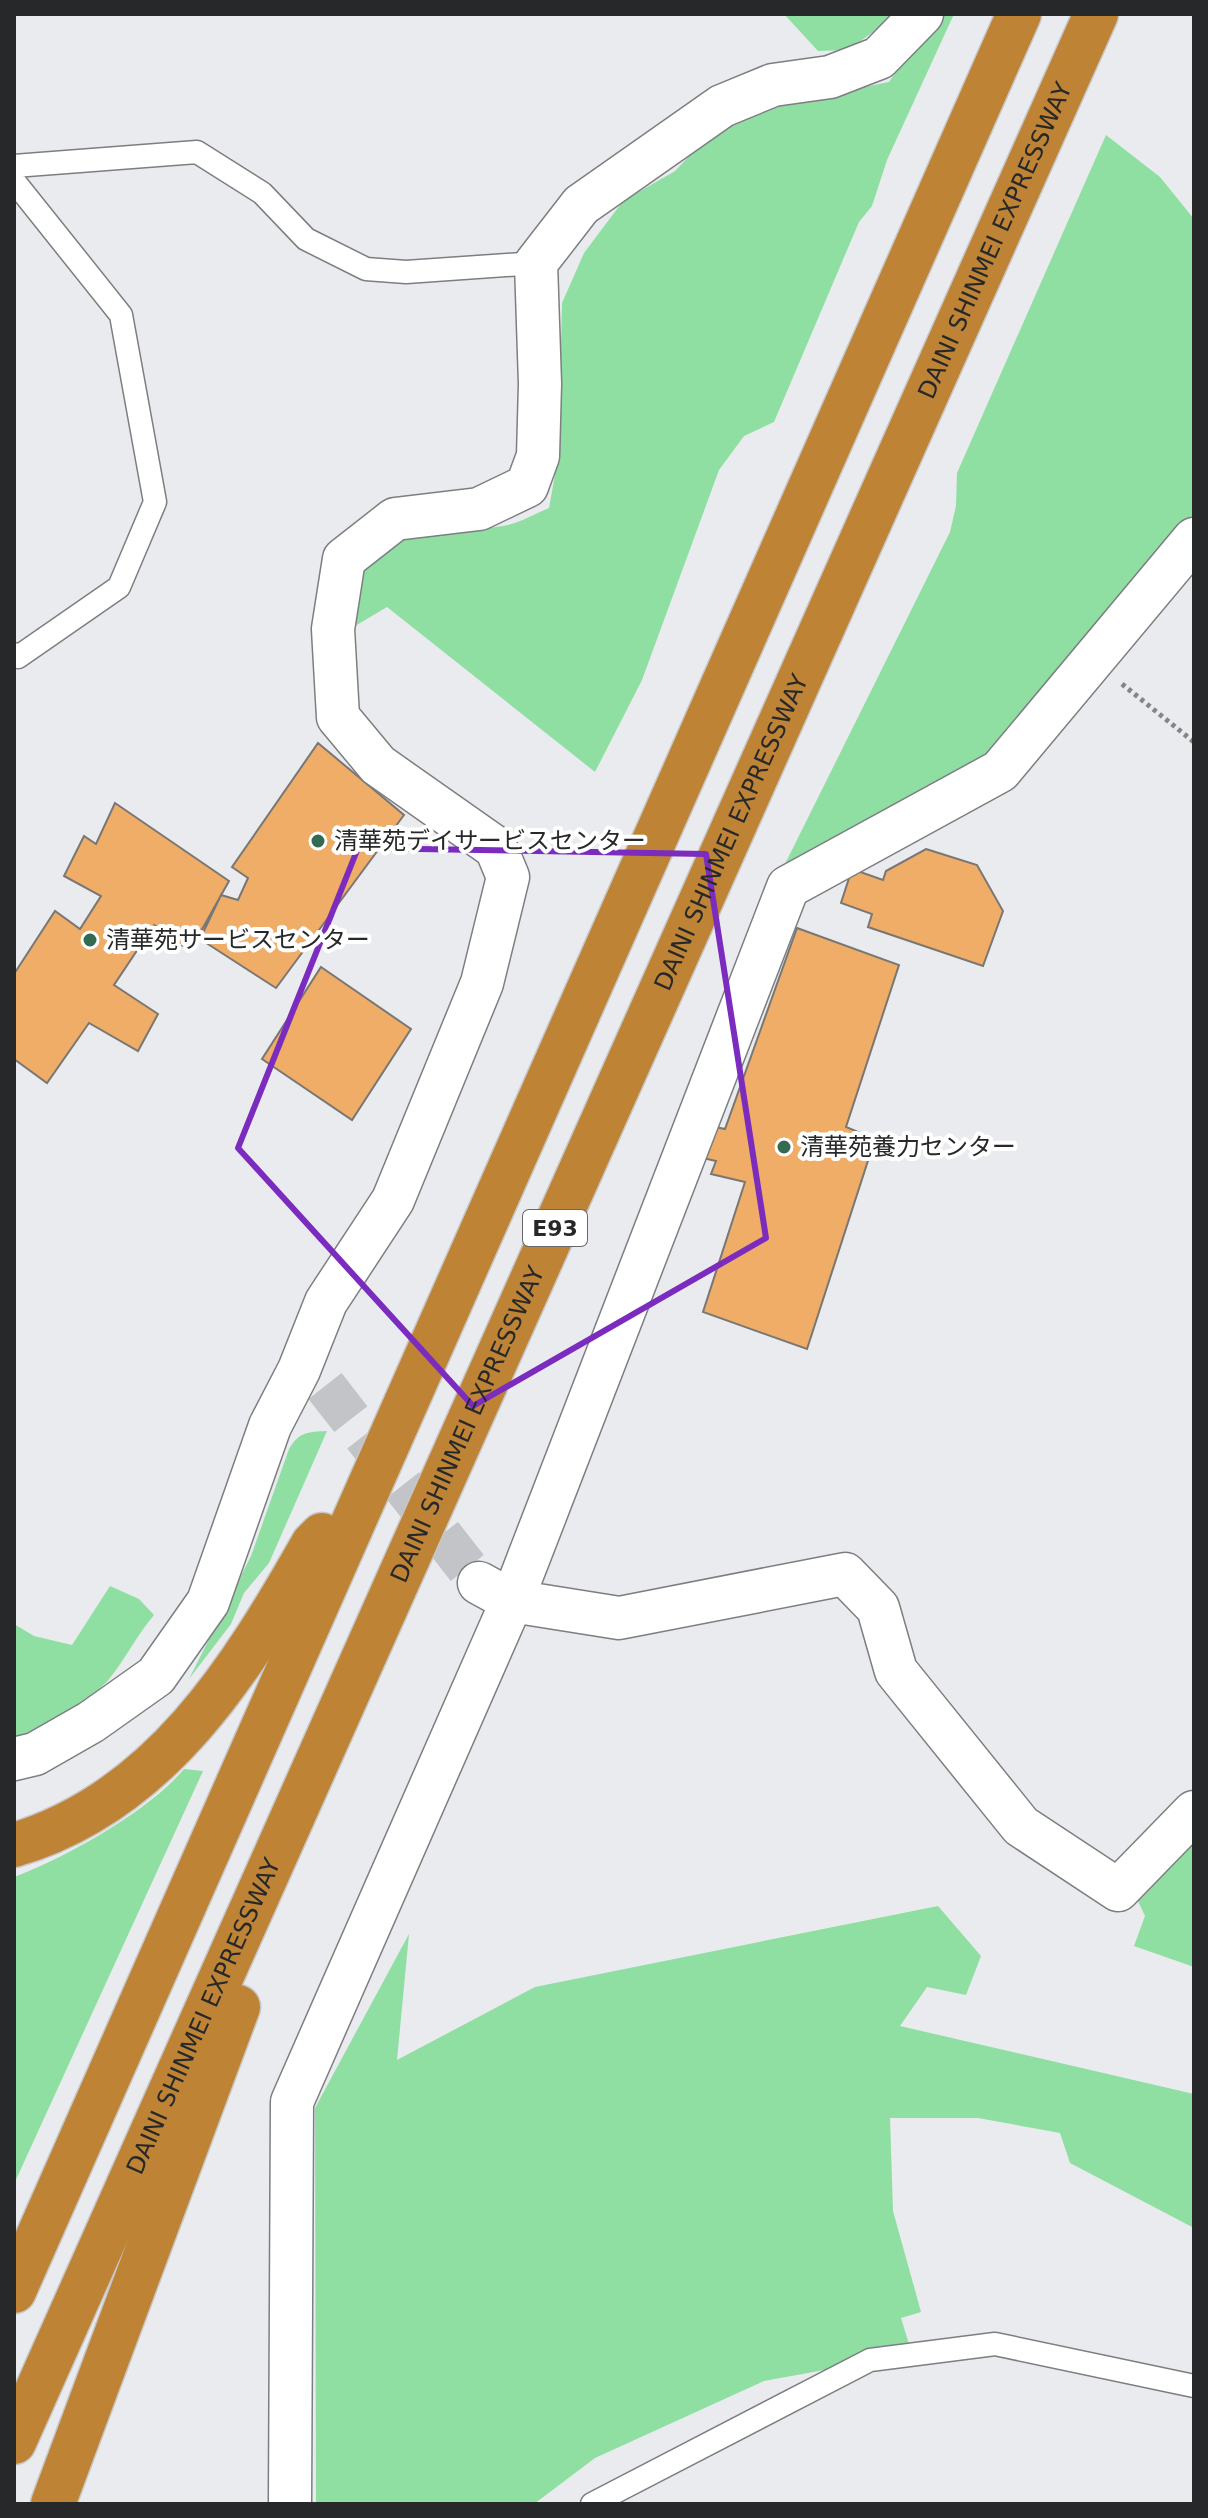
<svg xmlns="http://www.w3.org/2000/svg" width="1208" height="2518" viewBox="0 0 1208 2518" font-family="'DejaVu Sans','Noto Sans JP',sans-serif">
	<style>
		.green { fill: #8fdfa3 }
		.building { fill: #efad68; stroke: #797774; stroke-width: 2 }
		.lines { fill: none; stroke-linecap: round; stroke-linejoin: round }
		.minor-tunnel { stroke: #c2c4c7; stroke-width: 42; stroke-dasharray: 42 21; stroke-linecap: butt }
		.service-casing { stroke: #7d7e81; stroke-width: 25 }
		.minor-casing { stroke: #7d7e81; stroke-width: 45 }
		.motorway-casing { stroke: #c7c7c7; stroke-width: 47 }
		.path { stroke: #838587; stroke-width: 5; stroke-dasharray: 4 4; stroke-linecap: butt }
		.service { stroke: #fff; stroke-width: 22 }
		.minor { stroke: #fff; stroke-width: 42 }
		.motorway { stroke: #be8335; stroke-width: 44 }
		.marked { fill: none; stroke: #7b2cbf; stroke-width: 6; stroke-linejoin: round }
		.poi-dot { fill: #336b52; stroke: #fff; stroke-width: 3 }
		.labels { text-anchor: middle; dominant-baseline: central; stroke-width: 8; stroke-linejoin: round; paint-order: stroke }
		.shield { fill: #fff; stroke: #686869; stroke-width: 2 }
		.shield-label { font-size: 22px; font-weight: bold; fill: #272829 }
		.street-label { font-size: 24px; fill: #272829; stroke: #fff }
		.poi-label { font-size: 24px; fill: #272829; stroke: #fff; text-anchor: start }
	</style>
	<rect width="100%" height="100%" fill="#e9ebee"/>
	<path class="green" d="M784 14H898L848 50 818 51Z
		M935 14H954L887 160 872 206 859 222 774 422 744 436 719 470 642 680 595 772 387 607 355 626C357 516 422 538 503 526 518 524 534 514 549 508L558 458 562 303 584 253 623 201 675 171 712 132 791 102 889 82Z
		M1106 135 1160 177 1194 219V524L1078 644 980 761 785 864 950 532 956 506 957 473Z
		M327 1431 269 1563 244 1593 231 1624 189 1679 251 1556 289 1449C299 1432 307 1432 327 1431Z
		M110 1586 139 1599 154 1615C137 1635 126 1658 110 1678 94 1698 39 1732 14 1738V1624L34 1636 72 1645Z
		M184 1769 203 1771 14 2184V1877C65 1858 149 1811 184 1769Z
		M1194 1836V1967L1134 1946 1145 1916 1137 1899Z
		M938 1906 981 1956 966 1995 927 1987 900 2026 1194 2094V2228L1070 2163 1060 2133 978 2118H890L893 2211 921 2312 901 2318 912 2354 764 2381 595 2458 534 2504H316L315 2108 409 1934 397 2060 535 1987Z"/>
	<path class="building" d="M318 743 404 815 276 988 200 939 221 895 238 900 248 878 232 867Z
		M115 803 229 881 190 951 154 925 114 985 158 1014 138 1051 89 1023 47 1083 14 1059V974L55 911 80 929 101 896 64 876 84 836 96 844Z
		M926 849 977 865 1003 911 983 966 868 927 872 914 841 903 852 869 883 880 886 871Z
		M797 928 899 965 846 1127 875 1139 807 1349 703 1312 745 1182 711 1174 716 1161 694 1156 701 1124 725 1129Z
		M321 967 411 1029 352 1120 262 1059Z"/>
	<g class="lines">
		<path class="minor-tunnel" d="M325 1386 479 1583"/>
		<g class="service-casing">
			<path id="service" d="M14 166 197 152 262 193 306 239 366 269 406 272 536 263
				M14 181 121 315 155 502 119 587 18 657 14 654
				M592 2504 870 2360 995 2344 1194 2386"/>
		</g>
		<g class="minor-casing">
			<path id="minor" d="M479 1583 512 1601 619 1618 845 1574 878 1608 896 1671 1021 1826 1118 1890 1194 1812
				M14 1759 35 1754 91 1722 156 1676 208 1602 270 1426 299 1370 326 1302 393 1200 482 983 508 877 496 848 378 765 338 717 333 629 344 559 395 519 479 509 527 486 538 456 540 384 536 263 581 205 722 106 773 85 830 77 879 58 922 14
				M290 2504 292 2102 512 1601 788 887 1000 771 1194 539"/>
		</g>
		<g class="motorway-casing">
			<g id="motorway">
				<path d="M14 1845C160 1802 242 1669 313 1544L322 1535"/>
				<path d="M14 2291 1019 14"/>
				<path id="s1" d="M14 2442 1096 14"/>
				<path d="M53 2504 238 2007"/>
			</g>
		</g>
		<path class="path" d="M1122 684 1194 742"/>
		<use href="#service" class="service"/>
		<use href="#minor" class="minor"/>
		<use href="#motorway" class="motorway"/>
	</g>
	<path class="marked" d="M358 848 706 854 766 1238 473 1406 238 1148Z"/>
	<g class="poi-dot">
		<circle cx="318" cy="841" r="8"/>
		<circle cx="90" cy="940" r="8"/>
		<circle cx="784" cy="1147" r="8"/>
	</g>
	<g class="labels">
		<rect class="shield" x="523" y="1210" width="64" height="36" rx="6"/>
		<g class="shield-label">
			<text x="555" y="1228">E93</text>
		</g>
		<g class="street-label">
			<text stroke="none"><textPath href="#s1" startOffset="2410">DAINI SHINMEI EXPRESSWAY</textPath></text>
			<text stroke="none"><textPath href="#s1" startOffset="1762">DAINI SHINMEI EXPRESSWAY</textPath></text>
			<text stroke="none"><textPath href="#s1" startOffset="1114">DAINI SHINMEI EXPRESSWAY</textPath></text>
			<text stroke="none"><textPath href="#s1" startOffset="466">DAINI SHINMEI EXPRESSWAY</textPath></text>
		</g>
		<g class="poi-label">
			<text x="334" y="841">清華苑デイサービスセンター</text>
			<text x="106" y="940">清華苑サービスセンター</text>
			<text x="800" y="1147">清華苑養力センター</text>
		</g>
	</g>
	<rect width="1208" height="2518" fill="none" stroke="#272829" stroke-width="32"/>
</svg>
